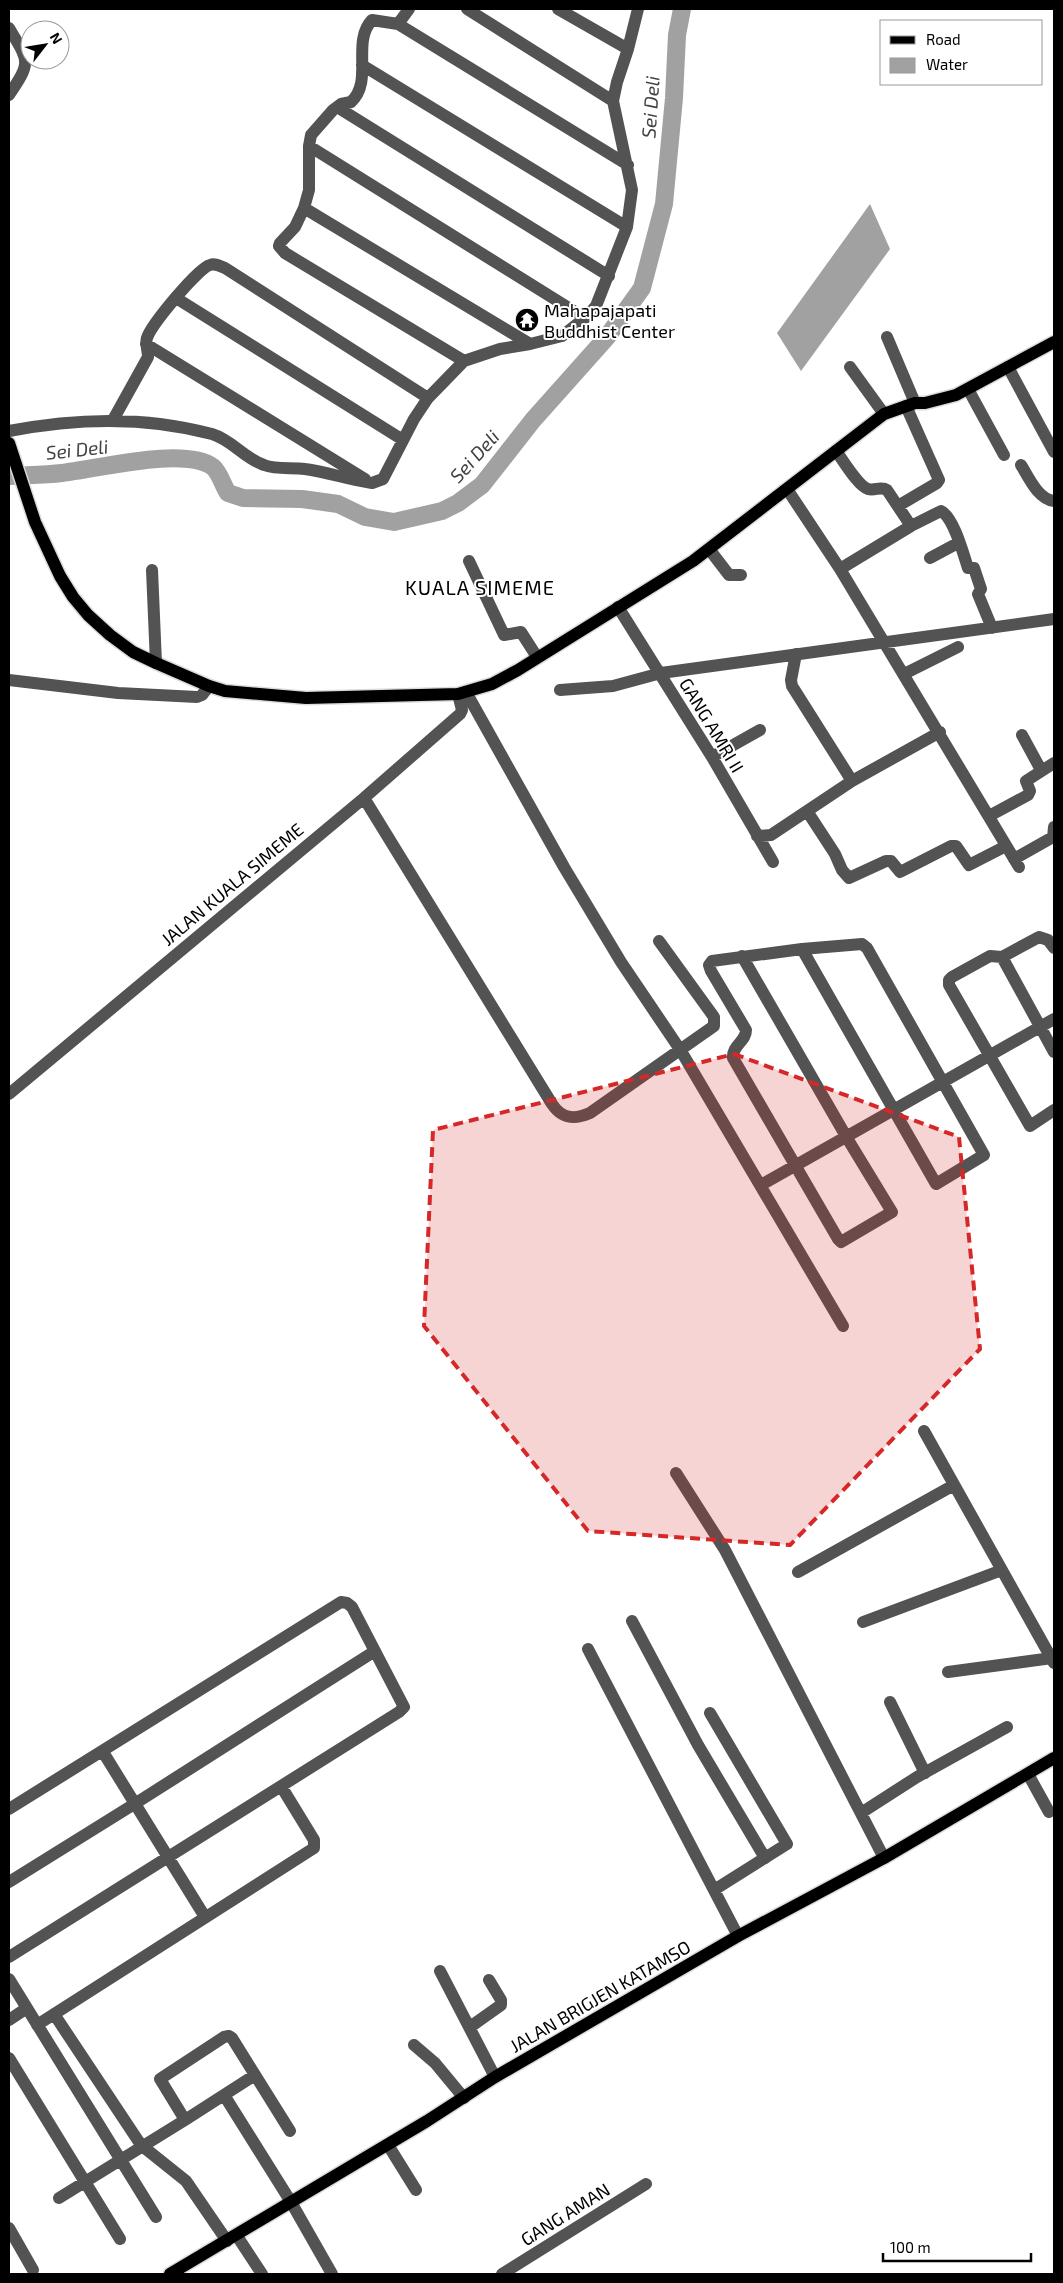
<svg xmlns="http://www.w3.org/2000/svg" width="1063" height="2283" viewBox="0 0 1063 2283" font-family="'Exo 2',sans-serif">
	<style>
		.water { fill: #a1a1a1 }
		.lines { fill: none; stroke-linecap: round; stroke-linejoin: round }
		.river { stroke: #a1a1a1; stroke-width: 18 }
		.major-casing { stroke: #dbdbdb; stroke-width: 15 }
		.minor { stroke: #535353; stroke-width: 12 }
		.major { stroke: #000; stroke-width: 12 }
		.marked { fill: #d62828; fill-opacity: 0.2; stroke: #d62828; stroke-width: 4; stroke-dasharray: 10 6; stroke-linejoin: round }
		.labels { text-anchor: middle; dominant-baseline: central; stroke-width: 4; stroke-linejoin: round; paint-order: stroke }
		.poi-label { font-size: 18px; fill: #000; stroke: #fff; text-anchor: start }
		.street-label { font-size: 18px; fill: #000; stroke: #fff }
		.water-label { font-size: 19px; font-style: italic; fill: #424242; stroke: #fff }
		.quarter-label { font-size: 20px; letter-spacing: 1px; fill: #000; stroke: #fff }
	</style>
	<rect width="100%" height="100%" fill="#fff"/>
	<path class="water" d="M870 204 890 249 801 371 777 333Z"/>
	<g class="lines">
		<path class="river" d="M9 476C26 475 45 475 62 473 98 469 184 446 213 467 220 473 223 486 228 493L243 498 302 499 338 504 365 517 394 522 442 511 458 503 482 485 533 420 607 337 642 288 664 204 674 98 677 35 682 9"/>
		<g class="major-casing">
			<path id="major" d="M9 443 35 522 60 576 73 597 88 615 110 635 133 652 156 663 209 686 225 691 306 698 458 694 492 684 518 670 693 561 884 414 915 403H925L956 395 1054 342
				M170 2274 427 2121 495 2077 738 1936 884 1858 1054 1758"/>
		</g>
		<path class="minor" d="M409 9 398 24 372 20C351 42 374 81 351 102L341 104 333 110 311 135 309 146V190L304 208 295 227 280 243 279 246 285 253 464 361
			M467 9 613 101
			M558 9 628 49
			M398 24 628 165
			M9 28C29 62 32 61 9 95
			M362 65 627 227
			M337 107 609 276
			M309 146 585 318
			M304 208 530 344
			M176 298 403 440
			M887 337 915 403
			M146 344 365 479
			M850 367 884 414
			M1008 367 1054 452
			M968 389 1004 455
			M113 420 148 357C148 350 145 344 147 338 151 325 198 268 210 265 215 263 220 266 225 268L428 398
			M9 431C76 418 145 416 212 434 232 440 244 458 264 465 277 470 292 467 305 469 328 472 349 480 372 483L383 479 414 419 428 398 464 361 500 349 530 344 562 336 585 318 596 306 627 227 632 190 613 101 617 82 628 49 638 9
			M836 451C843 460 858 486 868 489 875 491 881 486 887 490L911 526
			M1021 465C1029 478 1038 499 1054 501
			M787 489 840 569 1019 867
			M898 506 937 483 939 480 906 406
			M709 549 729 575H741
			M930 558 958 543
			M469 561 504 635 521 632 537 657
			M840 569 911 526 941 511C954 518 963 553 968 568H974L981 589 978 594 992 628
			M152 570 156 663
			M618 607 712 757 773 862
			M796 654 791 680 792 686 852 781
			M904 674 958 647
			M9 680 118 693 197 697 202 695 209 686
			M560 690 613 686 661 673 1054 619
			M466 692 564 867 621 962 681 1051 843 1326
			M1022 735 1041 770
			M712 757 760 730
			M364 798 552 1104C562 1119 574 1120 590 1113L714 1026V1017L659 941
			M807 811 835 854 842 870 849 878 886 861H891L900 872 951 846H956L969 865 1006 846
			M989 816 1028 795 1030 791 1026 781 1054 763
			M757 836 771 835 852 781 940 732
			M1014 859 1053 837 1054 827
			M1054 948 1048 940 1039 937 1002 957 1054 1052
			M742 956 847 1138 892 1212 841 1242 838 1239 733 1058C732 1045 746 1042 746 1030L711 971 709 965 712 961 802 949 862 944 867 948 984 1155 936 1184 802 949
			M1002 957 990 956 952 977 949 980V985L1030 1126 1054 1110
			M9 1094 364 798 460 714 462 710 458 694
			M761 1185 1054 1019
			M924 1431 1054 1663
			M676 1473 725 1550 884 1858
			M798 1572 954 1485
			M632 1621 698 1745 765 1858
			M863 1622 1002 1570
			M588 1649 738 1936
			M948 1672 1052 1658
			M890 1702 925 1773
			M710 1713 787 1844 714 1890
			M103 1752 205 1917
			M1028 1774 1049 1812
			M9 1809 341 1602 347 1603 352 1607 404 1707 399 1712 9 1957
			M861 1813 917 1777 1007 1727
			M9 1882 136 1803 375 1651
			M440 1971 495 2077
			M9 1979 156 2217
			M54 2014 141 2145 186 2181 227 2241
			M9 2020 27 2008
			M37 2025 314 1848V1840L281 1786
			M470 2027 501 2005V2000L489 1980
			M414 2045 435 2063 464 2098
			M9 2058 120 2239
			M255 2075 185 2120 160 2079 224 2037 229 2036 232 2038 290 2131
			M224 2095 291 2202 332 2274
			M388 2145 416 2190
			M59 2198 185 2120
			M9 2228 33 2270
			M237 2236 262 2274
			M502 2274 646 2184"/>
		<use href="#major" class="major"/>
	</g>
	<path class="marked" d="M734 1054 959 1137 980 1349 790 1545 588 1531 424 1326 433 1130Z"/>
	<defs>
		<g id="temple-disc" transform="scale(1.25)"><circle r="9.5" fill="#000" stroke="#fff"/><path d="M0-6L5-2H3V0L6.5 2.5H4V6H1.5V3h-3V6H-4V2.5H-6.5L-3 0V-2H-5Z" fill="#fff"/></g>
	</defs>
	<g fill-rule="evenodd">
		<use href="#temple-disc" x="527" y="320"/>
	</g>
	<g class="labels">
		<g class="poi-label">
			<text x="544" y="310">Mahapajapati<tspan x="544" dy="21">Buddhist Center</tspan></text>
		</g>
		<g class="street-label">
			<text transform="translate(712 725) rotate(59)">GANG AMRI II</text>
			<text transform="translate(232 884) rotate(-40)">JALAN KUALA SIMEME</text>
			<text transform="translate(600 1996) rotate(-30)">JALAN BRIGJEN KATAMSO</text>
			<text transform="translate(565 2214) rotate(-32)">GANG AMAN</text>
		</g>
		<g class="water-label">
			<text transform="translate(650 107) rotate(-86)">Sei Deli</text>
			<text transform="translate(77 449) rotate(-6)">Sei Deli</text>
			<text transform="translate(474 456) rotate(-48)">Sei Deli</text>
		</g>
		<g class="quarter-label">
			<text x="480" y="587">KUALA SIMEME</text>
		</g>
	</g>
	<rect width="1063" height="2283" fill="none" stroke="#000000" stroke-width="20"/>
	<rect x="880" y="20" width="162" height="65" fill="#ffffff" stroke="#999999"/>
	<rect x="890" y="36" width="25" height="8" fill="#000000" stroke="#999999"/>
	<text x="926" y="45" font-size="15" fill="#000000">Road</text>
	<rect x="890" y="58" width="25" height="15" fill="#a1a1a1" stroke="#999999"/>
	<text x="926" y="70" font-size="15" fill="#000000">Water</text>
	<g transform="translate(45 45) rotate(59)"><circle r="24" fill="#ffffff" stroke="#999999"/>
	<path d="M0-4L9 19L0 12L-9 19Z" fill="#000000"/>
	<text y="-8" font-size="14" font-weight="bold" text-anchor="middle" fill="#000000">N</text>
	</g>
	<path d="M883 2253v8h148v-8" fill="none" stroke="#000000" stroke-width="2.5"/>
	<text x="890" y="2253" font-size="15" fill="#000000" stroke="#ffffff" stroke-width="4" paint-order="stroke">100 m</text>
</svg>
